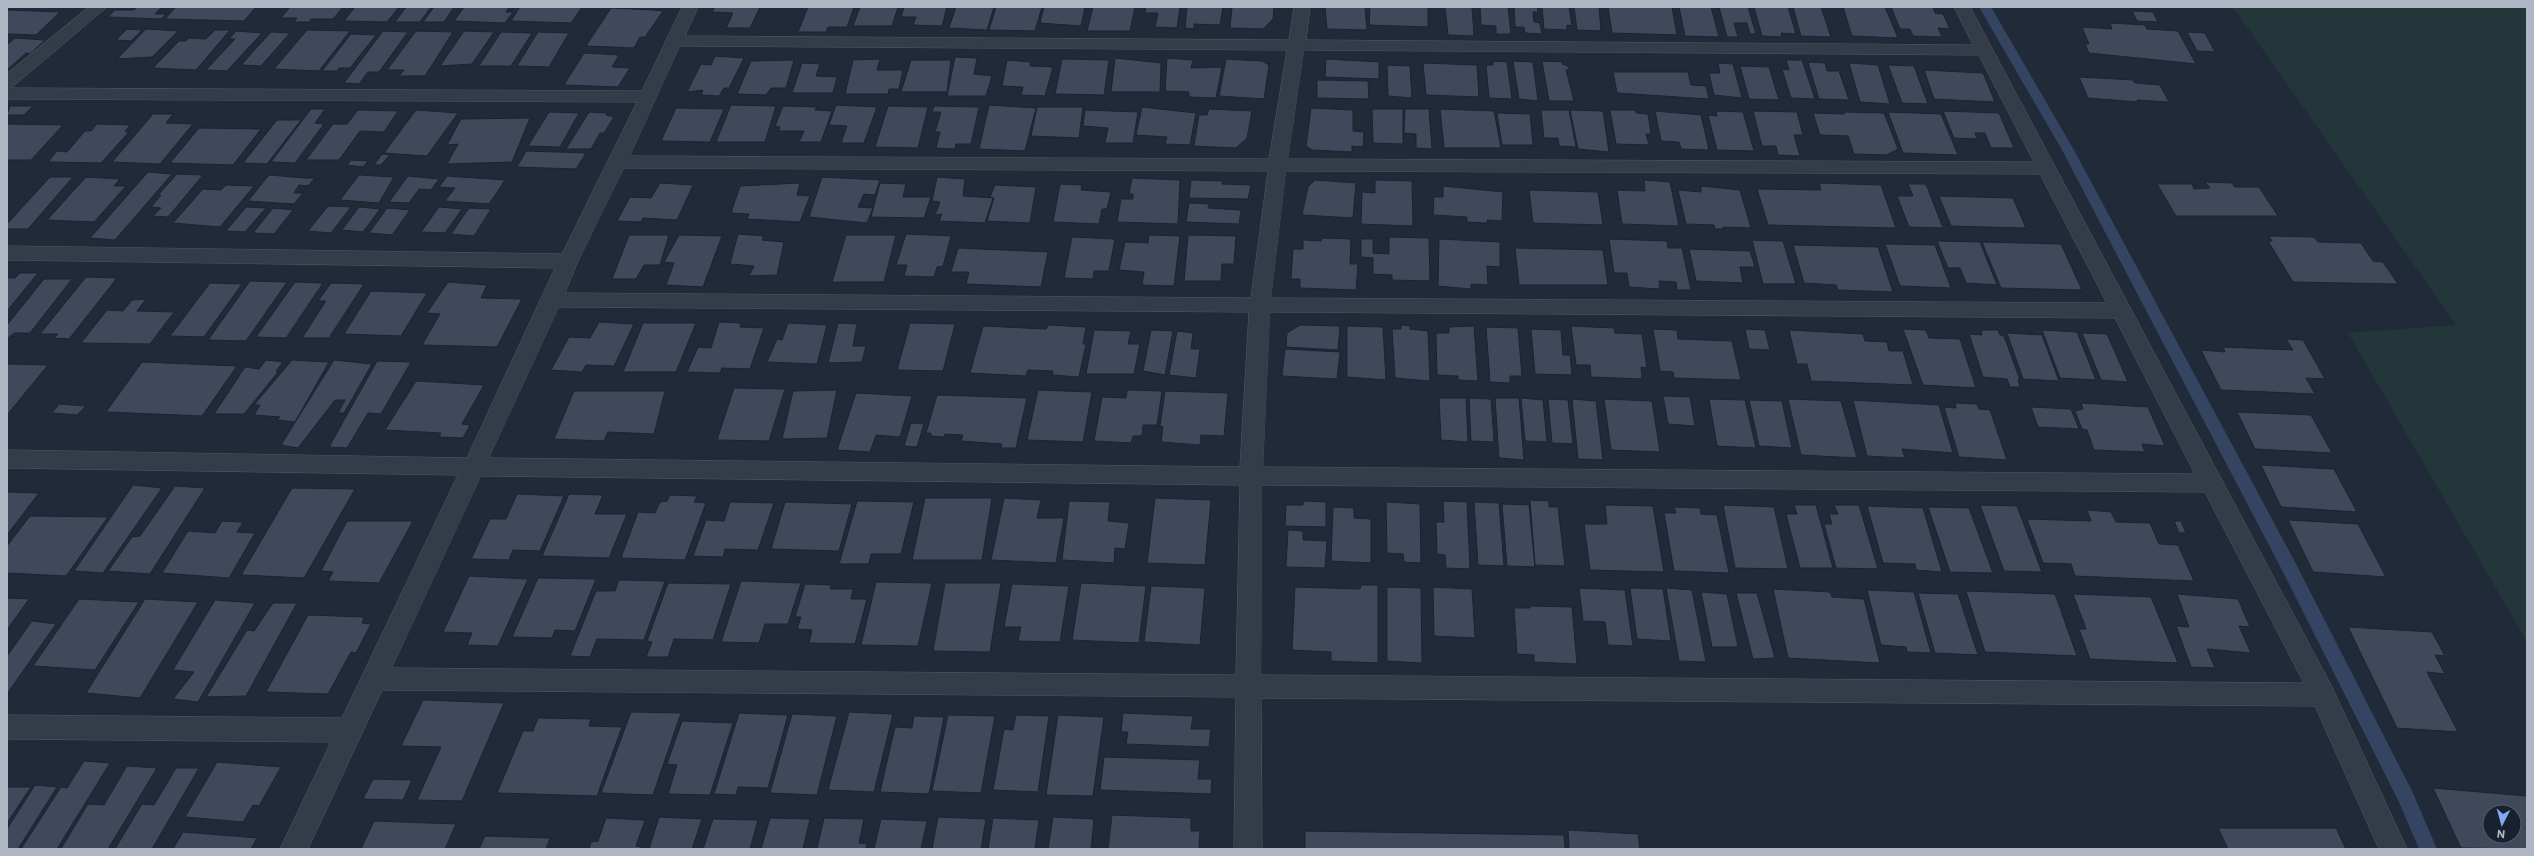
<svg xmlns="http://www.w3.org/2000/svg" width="2534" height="856" viewBox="0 0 2534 856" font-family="Commissioner,sans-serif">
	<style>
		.green { fill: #23363a }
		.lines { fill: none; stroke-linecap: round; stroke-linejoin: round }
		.stream { fill: #354460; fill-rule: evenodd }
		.building { fill: #40495b; stroke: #1c2330; fill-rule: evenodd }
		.minor-casing { stroke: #525a67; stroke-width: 1 }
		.minor { fill: #353c49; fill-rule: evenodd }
	</style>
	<rect width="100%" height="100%" fill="#212a39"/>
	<path class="green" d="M2228 7H2527V642L2348 333 2456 325 2235 10Z"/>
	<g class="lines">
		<path class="stream" d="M1979 7H1991L2074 150 2295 562 2412 791 2437 849H2419L2399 802 2283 572 2062 150Z"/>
	</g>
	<path class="building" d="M137 7H162L155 14H166L161 19 108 17 115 10H134Z
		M176 7H256L244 21 165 19Z
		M343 7 333 19H311L309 22H294L297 18H281L290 7Z
		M355 7H399L387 22 344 21Z
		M406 7H431L420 22H395Z
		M434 7H454L444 22H423Z
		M464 7H509L506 12H513L505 23 454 21Z
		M520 7H582L571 23 511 21Z
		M715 7H760L750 28H726L733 13 712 12Z
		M808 7H854L847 27H828L826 32H798Z
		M860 7H898L892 26H853Z
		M904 7H947L942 26 913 25 916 17H901Z
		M956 7H994L987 30 949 28Z
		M996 7H1042L1035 31 989 30Z
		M1044 7H1085L1081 26 1040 23Z
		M1093 7H1135L1130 31H1087Z
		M1146 7H1180L1177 28 1155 27 1158 13H1145Z
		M1187 7H1223L1220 25 1194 24V29L1185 28Z
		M1232 7H1274L1273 19 1263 29 1230 28Z
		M1325 7H1365L1367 30 1327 29Z
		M1370 7H1428V27L1369 25Z
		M1445 7H1472L1474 36 1448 35Z
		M1480 7H1508L1511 34H1496V26L1481 25Z
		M1514 7H1537L1538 12H1533L1534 22 1540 23 1542 34 1525 33 1524 27H1515Z
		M1542 7H1569L1572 26 1567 25V30L1544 29Z
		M1574 7H1599L1601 31 1577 30Z
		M1608 7H1672L1677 35 1612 33Z
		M1679 7H1711L1719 37 1685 36Z
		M1719 7H1748L1756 34H1750L1747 23H1734L1738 37H1727Z
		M1754 7H1788L1796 34 1781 33 1782 37 1762 36Z
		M1793 7H1821L1831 37 1801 36Z
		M1843 7H1885L1898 38 1852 36Z
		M1891 7H1933L1935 13 1943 14 1950 29 1938 28 1942 37 1913 36 1910 29H1900Z
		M611 8 654 10 663 11 645 37H640L634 48 586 46Z
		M7 10 60 12 36 35 7 34Z
		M2132 11 2153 12 2158 22 2137 21Z
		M2110 23 2145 25 2147 29 2178 31 2196 64 2089 53 2085 44H2089L2082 27 2112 29Z
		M127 29 142 30 131 41 116 40Z
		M146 29 178 31 152 57 117 59Z
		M215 30H230L196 70 153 68 179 41H186L189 38 206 39Z
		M307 30 350 31 319 71 274 69Z
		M236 31 262 33 227 71 206 70 235 39H229Z
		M383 31 408 32 379 72H368L359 84 344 83Z
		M416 31 453 32 425 76H399L404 70H387Z
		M464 31 494 32 472 64 440 66Z
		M271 32 290 33 261 66 241 65Z
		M501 32 532 33 511 66H479Z
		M538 32 569 33 549 67 517 66Z
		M2187 32 2205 33 2215 52 2197 51Z
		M351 34 376 35 350 68H339L337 71H322Z
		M15 38 45 40 30 54 26 53 7 70V45Z
		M584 53 619 55 612 67 630 68 618 87 564 85Z
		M715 56 744 58 729 88H724L719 96 701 95 703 90 687 92 701 64 711 65Z
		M955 57 977 58 974 74 992 76 986 96H947Z
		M1115 58 1161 63 1160 92H1111Z
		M1167 58 1193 60 1191 68 1222 67 1216 98 1189 97V92L1165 91Z
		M880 59 877 70H903L899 89H889L888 94H845L853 60Z
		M1062 59 1109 60 1104 95 1055 94Z
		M1226 59 1262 61 1269 65 1264 99 1219 96Z
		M1326 59 1379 62V79L1325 77Z
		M794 60 786 88H771L766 95 737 94 751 61Z
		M911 60H951L947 92H901Z
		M1007 60 1031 62 1030 66 1053 67 1045 96 1021 95 1023 87 1002 86Z
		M1786 60H1802L1815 99 1791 98 1782 69 1789 70Z
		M1493 61 1507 62 1512 99 1489 98 1486 65H1493Z
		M1513 61 1533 62 1538 101 1519 99Z
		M1542 61 1563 62 1562 64 1568 66 1569 70H1566L1574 101H1549Z
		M1808 62 1825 63 1827 71H1839L1849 100 1819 99Z
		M802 63 820 64 816 76 837 77 833 93H792Z
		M1423 63 1477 65 1479 97 1426 95Z
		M1718 63 1733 64 1742 98 1714 95 1709 73H1720Z
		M1849 63 1878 65 1890 104 1860 102Z
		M1387 65 1410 66 1412 98 1388 96Z
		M1888 65 1914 66 1928 104 1902 103Z
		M1740 66 1769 67 1779 100 1749 99Z
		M1924 70 1983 73 1995 102 1934 99Z
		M1613 72H1688L1691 85 1706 86 1709 99 1617 93Z
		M2079 77 2133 80 2135 83 2160 85 2169 102 2137 100 2138 102 2088 98Z
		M1317 80 1368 81 1369 99 1317 98Z
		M731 105 776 106 765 142H716Z
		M836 105 877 107 864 143H841L847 126 829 125Z
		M989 105 1036 108 1025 151 979 149Z
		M10 106H33L24 115H7Z
		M783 106 817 107 815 110 832 111 821 142H799L804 131H779L780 127 775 126Z
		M888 106 928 107 918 148 875 147Z
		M934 106 979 107 971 144H956L955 149 936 148 940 132H935L941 112H932Z
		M1037 107H1083L1079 138 1031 136Z
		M1142 107 1196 113 1190 145 1165 144 1167 137 1136 135Z
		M676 108 724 109 710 142 661 141Z
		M1311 108 1353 110V131L1364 132 1363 147 1352 146V152L1312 150 1306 146Z
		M311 109H325L315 123 324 124 295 163 271 162Z
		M1209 109 1252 111 1247 138 1236 148 1194 146 1199 115H1207Z
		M1372 109H1403V144L1373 143Z
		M1405 109H1429L1432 149 1416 148V134L1404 133Z
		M1440 109 1494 111 1501 148H1444Z
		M358 110 398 111 384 132 360 131 339 160H306L333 124H347Z
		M416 110 458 113 427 156 384 153Z
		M1085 110 1138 112 1133 143H1105L1108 128 1083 126Z
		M1541 110H1569L1576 147 1559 146 1558 138H1544Z
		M1570 110 1603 111 1609 152 1578 149Z
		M1610 110H1635L1636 113 1648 114 1651 134H1646L1649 145 1616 144Z
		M1655 111 1701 115 1709 150 1681 149 1679 142 1661 141Z
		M1716 111 1743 112 1754 151 1717 150 1708 115 1717 116Z
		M1753 111 1797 112 1803 135H1794L1800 156 1778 155 1776 146H1762Z
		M1943 111 1999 113 2014 148H1991L1985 133H1975L1977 139 1954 138Z
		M549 112 579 113 560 147 528 146Z
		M589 112 607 113 606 115 614 117 604 133H600L591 149H566Z
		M1844 112 1884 113 1898 149 1886 155 1854 154 1848 136 1820 135 1813 113 1845 114Z
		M1888 112 1941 114 1958 155 1903 153Z
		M1497 113 1530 114 1533 145H1502Z
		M153 114H173L166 123 193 124 160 164 112 162Z
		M530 118 512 162 447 164 458 144 447 145 461 119Z
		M277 120H301L267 164 243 163Z
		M7 121H10L7 124 63 125 31 160H7Z
		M97 124 130 125 125 132H129L101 163 48 162 57 151 67 152 85 131H91Z
		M199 128 261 129 233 165 170 163Z
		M526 151 586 153 576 169 517 167Z
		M382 154 390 155 381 165H374Z
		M351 160 368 161 363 167 347 165Z
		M148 172 172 174 115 240 90 238Z
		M177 174 203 175 168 217 153 216 161 208 151 207 161 195H158Z
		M269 175 305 178H315L308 186 299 185 294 193H303L294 204 248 201Z
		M359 175 394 177 379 203 340 200Z
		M408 176 439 179 431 190 419 189 409 203 389 202Z
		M447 176 505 180 489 204 445 201 455 188 439 187Z
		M50 177H73L28 229H7V224Z
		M86 177 120 179 114 186H126L94 222 47 220Z
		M822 177 880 180 875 195 864 194 858 207 873 208 867 223 809 217Z
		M937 177 965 179 963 196 993 198 985 223 939 221 942 214 935 215 940 202 932 201Z
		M1132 178 1180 180 1178 224 1117 222 1121 199H1133V194H1129Z
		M1191 180 1223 181 1222 184 1251 185 1248 199 1189 198Z
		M1315 180 1356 183 1353 218 1302 215 1308 187Z
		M1375 180 1412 181 1413 226 1361 224 1362 192 1375 193Z
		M1644 180 1670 182 1679 226 1622 224 1617 190 1645 191Z
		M2205 182 2232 183 2235 187H2259L2278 216H2176L2157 184H2192L2194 189 2210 188Z
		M660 183 693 185 677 220 643 218 641 222 617 221 630 197 651 198Z
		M800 183 797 195 810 196 800 222 747 219 749 214 731 213 740 186Z
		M880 183 906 184 903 197H931L924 218 871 217Z
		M1819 183 1881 185 1896 228 1768 225 1757 189 1821 190Z
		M1060 184 1082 185 1081 190 1111 192 1107 209H1102L1099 224 1053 222Z
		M1908 184H1926L1943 228 1909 227 1897 196H1913Z
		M226 185 254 186 220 227 173 223 203 189 221 190Z
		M995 185 1036 187 1030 223 987 221 994 198 990 197Z
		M1443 186 1503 192 1502 221 1487 220 1488 223 1467 222V217L1433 215 1434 197H1443Z
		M1701 186 1740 190 1751 228 1723 227V229H1715L1714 225 1686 224 1678 190 1701 192Z
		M1529 190 1598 192 1603 225 1533 223Z
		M1939 196 2013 198 2026 228 1951 226Z
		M1189 203 1209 204 1208 208 1241 210 1239 224 1186 222Z
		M328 206 351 207 331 233 308 231Z
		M246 207 266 208 245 232 226 231Z
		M359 207 380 209 363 232 342 230Z
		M439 207 462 209 445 233 421 232Z
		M273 208 293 210 274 234 253 233Z
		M387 208 410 210 392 235 369 233Z
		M469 208 491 209 474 236 451 234Z
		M738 234 764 236 762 240 784 242 777 275 749 276 754 266 730 264Z
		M906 234 951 236 943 266 937 267 934 277 904 276 907 265H896Z
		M629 235H669L660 265H644L636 279H612Z
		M679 235 722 236 703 287 666 285 674 263 664 262Z
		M846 235H896L884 282H832Z
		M1149 235 1180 236 1174 286 1142 285 1144 272 1119 270 1125 242 1148 243Z
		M1188 235 1236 236 1234 264H1222L1221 281H1184Z
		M2269 236 2314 237 2318 242 2361 243 2373 261 2383 262 2398 284 2293 282 2268 241H2272Z
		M1072 237 1115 239 1109 271H1094L1093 279 1064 278Z
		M1389 237 1429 238 1430 281 1392 280V275L1373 274V258L1361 257V239H1373V253L1389 254Z
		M1322 238 1351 239 1350 264H1358L1356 290 1300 288V279H1291L1293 249H1303V240L1321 241Z
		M1439 239 1500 242V267L1487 266 1488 285 1471 284V289L1438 286Z
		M1609 239 1667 241 1668 248H1682L1691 290H1677L1676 282 1659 281 1660 289 1629 287 1627 273H1614Z
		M1752 240 1783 241 1796 284H1763Z
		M1937 241 1980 242 1997 285 1966 283 1960 268H1948Z
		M1982 242 2061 244 2082 290 2001 288Z
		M1885 244 1935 245 1951 288 1900 286Z
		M1793 245 1878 247 1893 292 1838 290 1836 285 1804 283Z
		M958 248 1048 252 1041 287 966 284 969 272H951Z
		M1515 248 1603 250 1608 285H1519Z
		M1689 249 1750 251 1755 267H1740L1743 283 1696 281Z
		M20 273H38L7 311V278H15Z
		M86 277 117 278 69 339 54 338 58 334H40Z
		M44 279H72L30 333H14L7 339V325Z
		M250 281 287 282 246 341 208 340Z
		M295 282 323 283 286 338 256 337Z
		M448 282 487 285 481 298 522 299 497 347 422 345 440 314 427 313Z
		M210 283 242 284 204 337 170 336Z
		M331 283 364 284 329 338H302L326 301H318Z
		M371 291 427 293 401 336 344 334Z
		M146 299 137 311 174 312 150 344 81 343 107 310 123 311 132 300Z
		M599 322 634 324 614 366 586 365 582 372 551 370 569 337 590 338Z
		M719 322 741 323 740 327 764 328 750 369 722 368 720 373 687 372 698 347 711 348Z
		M643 323H696L676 372H623Z
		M788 323 827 325 817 364 767 362 777 339 782 340Z
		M838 323 857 324 853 346H866L862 362 828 363Z
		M910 323 955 324 943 371 897 370Z
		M1048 325 1086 327 1083 344H1086L1079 377 1052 375 1053 371 1028 370 1026 376 970 373 983 326 1046 329Z
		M1300 325 1340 326 1338 350 1286 347 1287 333Z
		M1401 325 1410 326V329L1428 331 1430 381 1395 378 1392 329H1401Z
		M1347 326 1383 327 1386 380 1347 377Z
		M1474 326 1478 381 1458 380V376L1437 375 1436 333H1449V327Z
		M1571 326 1614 328 1615 333 1642 334 1647 368 1641 367 1642 379 1591 377 1590 365H1576Z
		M1486 327 1518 328 1522 376H1510V383L1490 382Z
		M1531 329 1561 330 1563 355H1570L1572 375 1535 374Z
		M1653 329 1677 330 1678 339 1732 341 1741 380 1674 378 1673 372 1660 371Z
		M1745 329 1765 330 1770 350 1749 349Z
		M1903 329 1926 330 1929 338 1960 339 1976 388 1923 385Z
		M1094 330 1131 331 1128 344H1140L1134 374H1086Z
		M1151 330 1173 331 1165 375 1143 371Z
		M1789 330 1863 334 1865 341 1887 342 1889 351H1903L1913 385 1811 381 1807 364H1797Z
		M1981 330H1998L2000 335 2004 336 2020 380 2018 379 2020 387H2010L2007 379 1983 377 1969 334 1982 335Z
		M2042 330 2077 332 2096 380 2060 378Z
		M1177 331 1193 333 1191 349H1200L1196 378 1169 375Z
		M2007 333 2042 335 2059 381 2023 379Z
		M2082 333 2107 334 2128 382 2101 380Z
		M2286 339 2303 340 2325 379 2306 378 2315 394 2221 390 2201 350 2225 352 2223 347 2293 350Z
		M1285 349 1340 352 1337 379 1282 376Z
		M266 360 283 362 276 371 278 372 244 414H214L245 367 259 369Z
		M292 360 329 362 295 422 277 420 280 417 254 415 260 405H254Z
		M334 360 372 364 344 413H338L345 400H335L298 448 281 445Z
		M377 361 411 362 381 414 368 413 347 448 329 447Z
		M142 362 237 366 202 416 106 412Z
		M7 364 48 365 7 415Z
		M416 381 484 385 462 424 470 425 463 438 439 437 441 433 385 430Z
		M734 388 785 389 769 441 717 440Z
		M837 390 827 438 782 439 793 391Z
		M1038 390 1092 392 1083 442 1027 440Z
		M1127 390 1162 391 1157 425H1143L1142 436H1133L1131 443 1094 441 1102 397 1126 398Z
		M574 391H665L654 434 608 432 604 441 554 439Z
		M1165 391 1228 393 1224 436 1201 435 1200 445 1161 442 1163 427 1160 426Z
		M856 393 912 396 900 437 876 435 870 452 837 450Z
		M937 395 1027 398 1016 448H1001L1002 444 961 441 963 435 945 434 944 437 931 436V433H926Z
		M1663 396 1690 397 1695 426 1668 424Z
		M1439 398H1466L1468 442 1441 440Z
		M1469 398 1491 399 1494 442 1471 441Z
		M1495 398H1519L1524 460 1499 458Z
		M1521 398 1543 400 1547 442 1525 441Z
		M1548 399 1568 400 1573 444 1552 443Z
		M1572 399 1596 401 1603 460 1578 459Z
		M1604 399 1652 401 1660 452 1611 450Z
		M1709 399 1745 400 1756 448 1717 446Z
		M1788 399 1841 401 1857 458 1801 455Z
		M1749 400 1782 401 1792 448 1759 446Z
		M1853 400 1939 405 1953 453 1902 449 1905 458 1867 456Z
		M1955 403 1977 404 1979 409 1990 410 2007 460 1959 457 1944 407 1956 408Z
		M2081 403 2148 407 2165 446 2142 444 2145 452 2094 450 2087 430 2082 429 2075 411 2083 409Z
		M59 404 86 406 77 415 52 413Z
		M2031 407 2071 409 2079 429 2038 427Z
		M2237 412 2311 415 2332 453 2255 449Z
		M911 423 924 424 917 447 904 446Z
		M2261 465 2334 469 2357 512 2281 507Z
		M133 485 162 488 103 573 74 571Z
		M175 486 205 488 150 574 108 571 132 537 140 536Z
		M292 488 355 489 304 578 241 575Z
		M7 492 39 493 7 535Z
		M517 494 564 496 540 551 513 550 509 560 471 559 490 519H506Z
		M569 494 603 495 595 514H627L609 558 542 556Z
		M670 495 697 496 694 502 706 503 685 560 621 558 638 512 655 513 660 502 667 501Z
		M925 498H992L982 560H912Z
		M1004 498 1041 500 1037 518H1064L1056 563 991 560Z
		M1155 498 1211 500 1205 565 1147 563Z
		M1530 500 1549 501V507H1558L1565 566 1535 565Z
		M857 501 914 502 901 554H871L869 564H839Z
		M1069 501 1110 502 1108 521 1129 523 1125 549 1115 548 1114 563 1062 560Z
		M1303 501 1326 502V527L1285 526 1286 505H1303Z
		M1443 501 1467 502 1470 569 1446 568 1445 555 1437 554 1436 522H1444Z
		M730 502 774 503 758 550 725 549 723 557 693 556 706 520 724 521Z
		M785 502 852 504 839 551 771 549Z
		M1386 502 1420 504 1421 563 1404 562 1403 554 1387 553Z
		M1474 502 1499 503 1504 566 1478 565Z
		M1502 504 1529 505 1535 567 1507 566Z
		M1605 505 1653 506 1664 572 1590 570 1584 524H1607Z
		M1723 505 1774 507 1788 569 1735 568Z
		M1794 505H1816L1833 568H1800L1786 514H1797Z
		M1834 505H1859L1878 569 1836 568 1824 524H1832L1829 514H1838Z
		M1980 505 2017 506 2042 572 2004 571Z
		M1867 506 1923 508 1942 572 1916 570 1915 564 1883 563Z
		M1333 507 1354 508V518L1371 519V563L1331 561Z
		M1674 507 1700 508 1701 514 1717 515 1729 573 1674 571 1664 513H1676Z
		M1928 507 1969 508 1993 573 1950 572Z
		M2087 510 2111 512 2116 522 2150 523 2159 544 2178 545 2194 581 2075 576 2071 564 2043 563 2027 519 2091 521Z
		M30 516 108 517 66 576 7 573V546Z
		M2288 520 2358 524 2386 577 2313 572Z
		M222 521 243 522 237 532 255 533 229 578 162 573 188 531 215 533Z
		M347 521H413L379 583 328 581 333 572 321 571Z
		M2174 521H2181L2186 533H2179Z
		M1288 530 1303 531V540L1327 541 1325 568 1286 567Z
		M469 576 528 579 498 646 467 645 472 633 443 632Z
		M538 578 596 579 575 631 555 630 552 638 512 637Z
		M619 580 665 581 644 640 597 639 590 657 570 656 596 591H615Z
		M741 581 801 583 788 624H765L759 643 721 642Z
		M876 582 932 583 918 646 861 645Z
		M668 583 731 584 713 640 674 639 668 657H646L652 642 647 641Z
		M945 583H1001L990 652 933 651Z
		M1081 583 1146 586 1139 643 1072 640Z
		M805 584 831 585 830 589H853L851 599H867L855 644 809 643 812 630 797 629 801 617H795Z
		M1012 584 1069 586 1060 642 1018 641 1021 627H1004Z
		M1361 585H1378V663L1331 661V652L1292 650 1295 587 1360 589Z
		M1151 586 1205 588 1200 645 1144 642Z
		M1387 587 1421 588 1422 663 1387 661Z
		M1433 587 1472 589 1475 638 1434 636Z
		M1579 588 1625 590 1633 646 1608 645 1605 622 1583 621Z
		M1630 588 1663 589 1671 641 1637 639Z
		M1666 588 1692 590 1706 662 1679 661Z
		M1773 589 1830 592 1832 597 1864 599 1880 663 1788 658Z
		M1867 590 1914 592 1931 653 1907 652 1906 647 1881 645Z
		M1966 591 2055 594 2077 656 1985 652Z
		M1701 592 1727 594 1738 647H1712Z
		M1736 593H1757L1775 658 1753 659Z
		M1918 593 1958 594 1978 655 1935 653Z
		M2073 594 2151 597 2178 663 2090 659 2079 629H2086Z
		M2177 594 2238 599 2250 627 2239 626 2251 653 2207 649 2215 668 2191 667 2176 626 2189 627Z
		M7 598 29 599 7 630Z
		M79 599 139 602 95 670 33 666Z
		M145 599 198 602 140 698 86 693Z
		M215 600 255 603 198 702 173 699 194 672 173 670Z
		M273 603H297L246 696 206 697 247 630 254 631Z
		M1530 606 1572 607 1577 664 1534 662V655L1517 654 1514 608H1530Z
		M308 615 364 617 362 623 371 624 356 653 351 652 328 694 266 692Z
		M32 621 56 624 7 694V656Z
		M2348 627 2432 632 2445 656 2435 655 2445 674 2427 672 2458 732 2397 728Z
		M423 700 504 703 462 801 417 800 441 747 401 746Z
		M631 712 681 713 653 795 601 793Z
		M849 712 893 714 874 792 828 790Z
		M739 713 788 715 768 788 738 787 736 795 714 794Z
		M1123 713 1193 716 1191 729H1211L1209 747 1126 744 1128 732H1121Z
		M792 714 837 716 817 795 770 793Z
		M948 715 995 716 981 793 932 791Z
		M1016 715 1049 716 1038 792 993 790 1004 729 1013 730Z
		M1058 715 1104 717 1093 796 1046 795Z
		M914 716 944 717 929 794 880 792 895 727 912 728Z
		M538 718 591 719 589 726 622 727 597 796 497 793 523 731H533Z
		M682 721 733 723 710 795 668 794 677 765 667 764Z
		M1104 757 1200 760 1198 779H1212L1211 794 1100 790Z
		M84 761 110 763 57 849H21L61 787 67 788Z
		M217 762 281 767 259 806 253 805 243 822 185 817Z
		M127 766 157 768 108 849H61L88 804 104 805Z
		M176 768H199L152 849H115L142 804 154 805Z
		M373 779 412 780 403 800 363 799Z
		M35 785 57 787 18 849H7V829Z
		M7 787H31L7 823Z
		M2433 788 2527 796V849L2461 848ZM2490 812H2514V836H2490Z
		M1112 815 1191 818V831H1200L1199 849H1108Z
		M659 817 702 819 692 849H649Z
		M938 817 986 819 981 849H932Z
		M1053 817 1094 819 1091 849H1048Z
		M606 818 645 820 636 846 641 847V849H589L591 842 598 841Z
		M770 818 810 819 803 849H761Z
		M824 818 864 819 859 843 867 844 866 849H817Z
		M993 818 1039 820 1035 849H988Z
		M713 819 758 820 750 849H703Z
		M881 819 927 821 921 849H874Z
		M374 821 456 824 445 849H361Z
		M2218 828H2336L2346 849H2228Z
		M1568 830 1638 834 1640 849H1569Z
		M1305 831 1564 835 1565 849H1305Z
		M183 832 246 837 257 838 251 849H173Z
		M485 836 550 838 546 849H479Z"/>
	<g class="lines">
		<g class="minor-casing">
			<path id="minor" d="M89 7H107L11 88 642 91 682 7H698L685 36 1289 40 1294 7H1310L1306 40 1973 45 1954 7H1970L2332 687 2407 849H2379L2315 706 1261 698 1262 849H1234L1236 697 382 690 308 849H280L331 742 7 739V715L342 718 458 475 7 468V450L467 458 555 268 7 260V246L562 254 637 102 7 99V74ZM680 46 1287 50 1269 159 630 156ZM1304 50 1979 55 2034 162 1288 159ZM624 168 1268 171 1251 298 565 293 578 261ZM1286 171 2040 174 2107 303 1271 298ZM559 307 1249 312 1240 467 489 458ZM1270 312 2115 318 2195 474 1263 467ZM481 476 1240 485 1236 675 392 668ZM1262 485 2205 492 2304 683 1261 675Z"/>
		</g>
		<use href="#minor" class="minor"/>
	</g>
	<rect width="2534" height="856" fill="none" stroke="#afb7c5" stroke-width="16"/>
	<g transform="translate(2502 824) rotate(186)"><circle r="19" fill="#1a212e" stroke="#565d6a"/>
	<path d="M0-3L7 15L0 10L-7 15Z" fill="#83a9f6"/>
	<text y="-6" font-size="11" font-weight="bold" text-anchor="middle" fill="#afb7c5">N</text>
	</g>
</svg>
